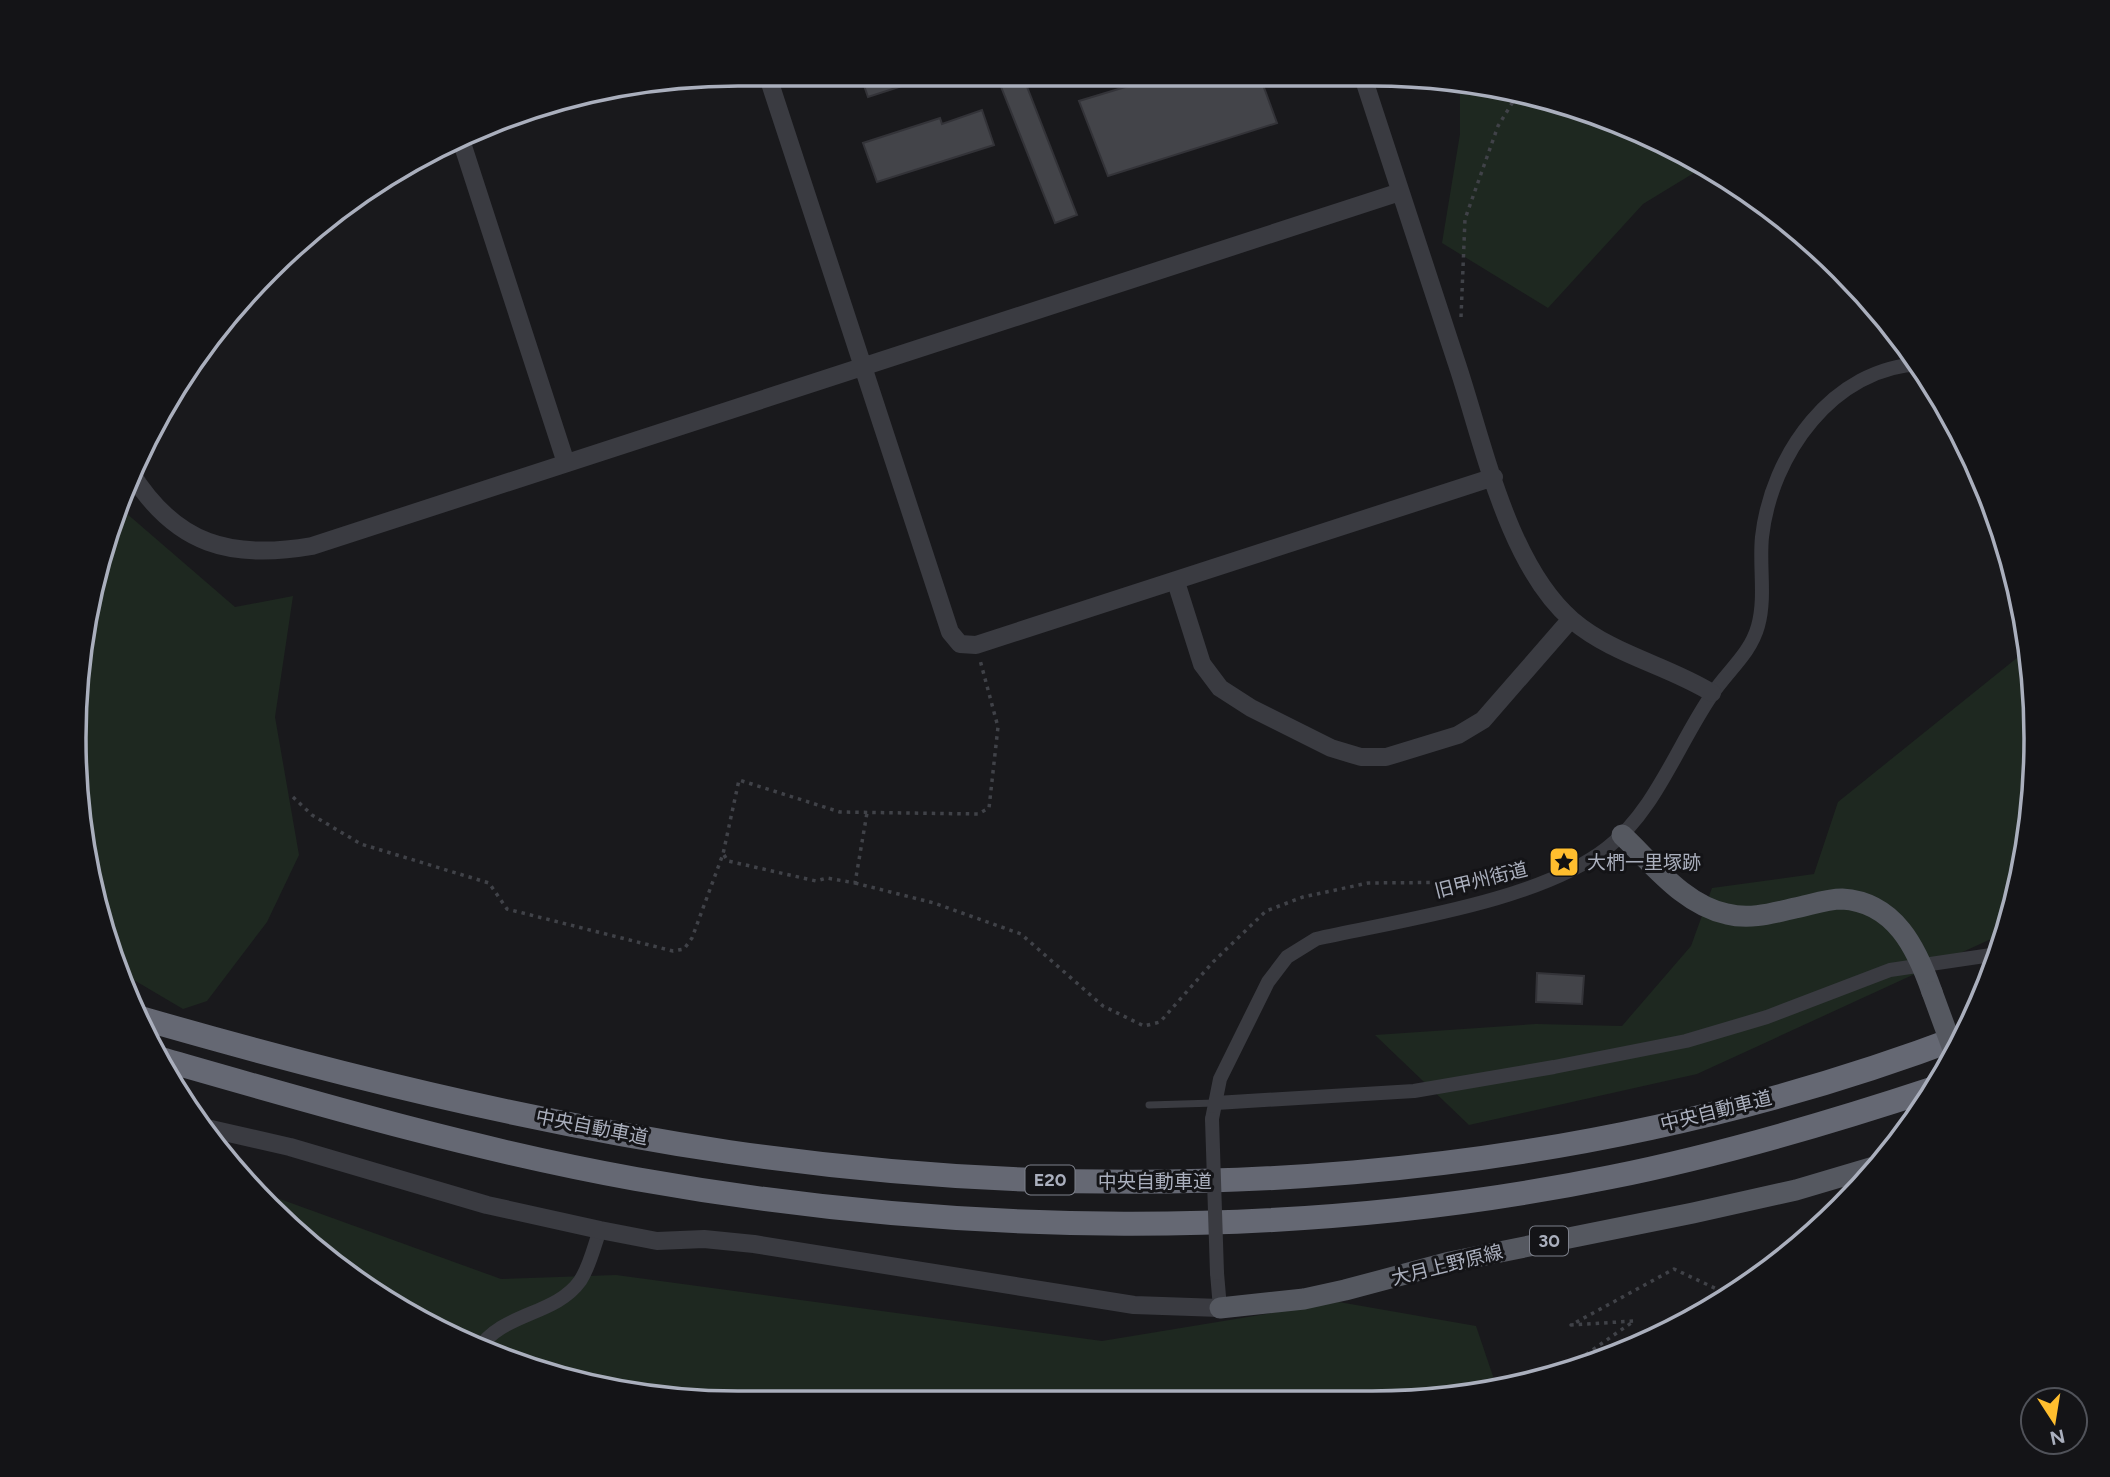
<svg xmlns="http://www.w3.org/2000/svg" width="2110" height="1477" viewBox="0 0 2110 1477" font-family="Figtree,'Noto Sans JP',sans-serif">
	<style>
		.green { fill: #1e2820 }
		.building { fill: #434449; stroke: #333338; stroke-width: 2 }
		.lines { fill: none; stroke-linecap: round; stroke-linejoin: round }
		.path { stroke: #404248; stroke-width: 3.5; stroke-dasharray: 3.5 5; stroke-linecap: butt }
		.service { stroke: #3a3b41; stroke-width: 7 }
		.minor { stroke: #3a3b41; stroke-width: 14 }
		.tertiary { stroke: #3a3b41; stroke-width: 18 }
		.primary { stroke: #555860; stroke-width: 21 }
		.motorway { stroke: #656873; stroke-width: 24 }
		.minor-bridge { stroke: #3a3b41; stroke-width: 14 }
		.primary-bridge { stroke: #555860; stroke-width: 21 }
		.labels { text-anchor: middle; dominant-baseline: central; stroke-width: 6; stroke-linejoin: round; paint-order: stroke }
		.shield { fill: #141417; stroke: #7d808b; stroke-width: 2 }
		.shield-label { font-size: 18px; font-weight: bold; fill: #aaafbd }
		.poi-label { font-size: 19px; fill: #aaafbd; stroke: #141417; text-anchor: start }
		.street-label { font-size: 19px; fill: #aaafbd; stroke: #141417 }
		.rim { fill: none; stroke: #aaafbd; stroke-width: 3.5 }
	</style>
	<rect width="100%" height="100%" fill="#19191c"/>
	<path class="green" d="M1460 82 1501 86 1666 142 1702 168 1643 204 1548 308 1442 243 1460 134Z
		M118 506 235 607 293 596 275 717 299 855 267 922 207 1001 183 1009 122 973 86 868 79 652Z
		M2028 649 2036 739 2024 869 2004 933 1697 1074 1469 1125 1375 1035 1536 1024 1622 1026 1691 946 1712 888 1814 874 1838 802Z
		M255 1190 501 1279 616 1275 1102 1341 1339 1302 1476 1326 1498 1391 1372 1403H739L608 1391 484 1353 369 1291 268 1208Z"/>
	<path class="building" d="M860 74H933V76L868 97Z
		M996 74H1022L1077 215 1055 223Z
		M1168 74H1259L1277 123 1108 176 1079 101Z
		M982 110 994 145 877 182 863 143 940 118 942 124Z
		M1537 973 1584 976 1582 1004 1536 1002Z"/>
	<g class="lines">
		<path class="path" d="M1461 317 1465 219 1498 126 1519 92
			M293 797 312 815 361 844 489 883 507 909 673 951 684 949 692 938 723 854 739 780 840 812 978 814 989 808 998 727 980 660
			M724 855 728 861 816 881 827 878 855 883 867 813
			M855 883 934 903 1021 934 1103 1006 1144 1026 1160 1022 1213 962 1266 911 1303 897 1368 883 1493 882
			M1565 1369 1634 1321 1571 1325 1674 1269 1721 1291 1785 1250"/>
		<path class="service" d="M1149 1105 1215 1103"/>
		<path class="minor" d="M1216 1103 1414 1091 1554 1067 1686 1041 1767 1017 1890 970 1998 954
			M1212 1119 1220 1079 1268 982 1287 957 1316 939C1401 920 1539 901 1607 848 1655 811 1677 746 1711 696 1726 672 1750 655 1758 626 1766 597 1759 566 1762 537 1771 455 1833 367 1921 364
			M1217 1273 1220 1308
			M478 1350C502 1312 555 1316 580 1281 590 1266 594 1246 600 1230"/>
		<path class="tertiary" d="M767 74 950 632 960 644 976 645 1494 477
			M1362 74C1393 170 1425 265 1456 361 1483 441 1507 564 1572 620 1613 655 1667 665 1712 693
			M462 143 566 463
			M131 473C176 545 231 560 312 546L1400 192
			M1176 582 1202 664 1220 688 1251 708 1331 748 1361 757H1386L1458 735 1483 720 1571 619
			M211 1129 290 1147 487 1205 600 1230 657 1241 704 1239 754 1244 1134 1305 1220 1308"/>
		<path class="primary" d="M1622 835C1653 864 1684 905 1727 914 1750 920 1773 913 1795 908 1810 905 1827 899 1842 899 1895 902 1917 949 1932 992
			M1220 1308 1304 1299 1345 1290 1450 1262 1693 1213 1796 1190 1877 1166"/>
		<path class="motorway" d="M137 1017C331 1073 528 1122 729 1152 1142 1212 1570 1185 1963 1036
			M161 1059C318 1104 475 1150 636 1179 955 1236 1293 1242 1611 1177 1721 1155 1829 1123 1935 1088"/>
		<path class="minor-bridge" d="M1212 1119 1217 1273"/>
		<path class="primary-bridge" d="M1932 992 1954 1052"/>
	</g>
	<defs>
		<g id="sight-square" transform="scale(1.575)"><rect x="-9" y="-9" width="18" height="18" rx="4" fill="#ffbe2e" stroke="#141417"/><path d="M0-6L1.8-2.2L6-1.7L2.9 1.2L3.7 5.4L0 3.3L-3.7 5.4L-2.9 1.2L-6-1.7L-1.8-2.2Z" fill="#111"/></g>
	</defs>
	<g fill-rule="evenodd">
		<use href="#sight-square" x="1564" y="862"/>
	</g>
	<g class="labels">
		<g class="shield">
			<rect x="1025.5" y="1165.5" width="49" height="29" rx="5"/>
			<rect x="1530" y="1226.5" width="38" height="29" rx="5"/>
		</g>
		<g class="shield-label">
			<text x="1050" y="1180">E20</text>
			<text x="1549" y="1241">30</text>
		</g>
		<g class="poi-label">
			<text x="1587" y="862">大椚一里塚跡</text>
		</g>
		<g class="street-label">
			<text transform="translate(1481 880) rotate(-14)">旧甲州街道</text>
			<text transform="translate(1716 1111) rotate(-14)">中央自動車道</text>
			<text transform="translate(592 1127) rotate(11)">中央自動車道</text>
			<text x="1155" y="1181">中央自動車道</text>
			<text transform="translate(1447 1265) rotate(-14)">大月上野原線</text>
		</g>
	</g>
	<path d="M0 0H2110V1477H0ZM738 86H1372A652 652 0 0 1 2024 738V739A652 652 0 0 1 1372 1391H738A652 652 0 0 1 86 739V738A652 652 0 0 1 738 86Z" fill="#141417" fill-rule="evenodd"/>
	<path class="rim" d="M738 86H1372A652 652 0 0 1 2024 738V739A652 652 0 0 1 1372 1391H738A652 652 0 0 1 86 739V738A652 652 0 0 1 738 86Z"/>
	<g transform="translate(2054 1421) rotate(168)"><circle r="33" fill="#141417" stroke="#505259" stroke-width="2"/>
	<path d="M0-5L12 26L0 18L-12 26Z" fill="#ffbe2e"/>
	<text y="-10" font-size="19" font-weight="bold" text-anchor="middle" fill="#aaafbd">N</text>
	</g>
</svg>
